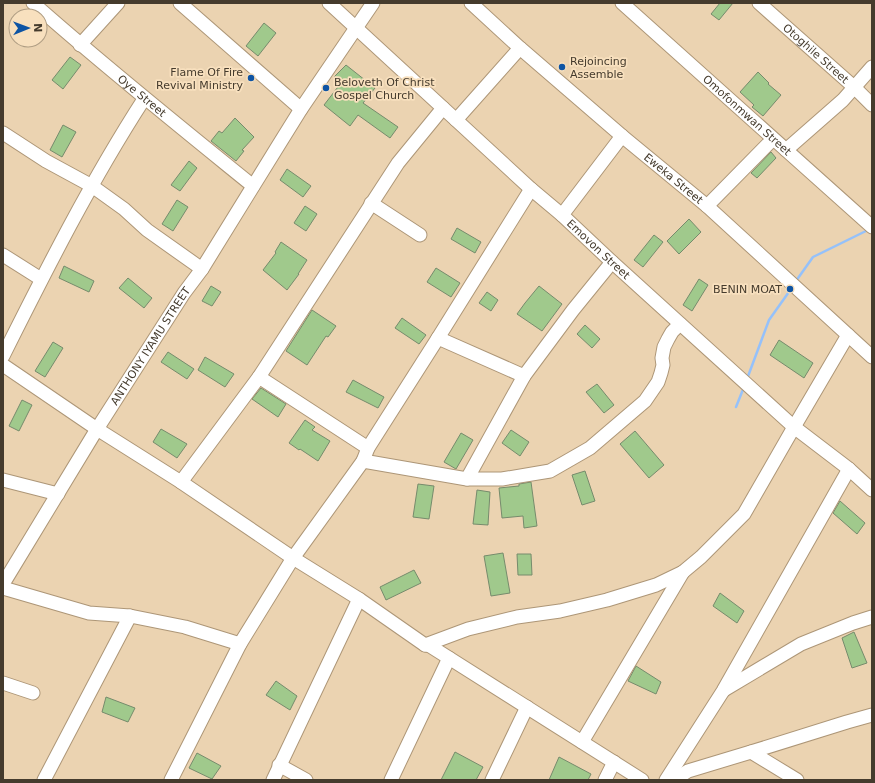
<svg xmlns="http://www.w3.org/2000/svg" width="875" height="783" viewBox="0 0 875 783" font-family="'DejaVu Sans',sans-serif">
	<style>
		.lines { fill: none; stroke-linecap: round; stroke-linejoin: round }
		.stream { stroke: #95c1fa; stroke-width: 2.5 }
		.building { fill: #a0c98c; stroke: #768b6c }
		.minor-casing { stroke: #ad9677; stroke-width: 15 }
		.minor { stroke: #fff; stroke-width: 13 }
		.poi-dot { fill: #0e54a4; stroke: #f8e0be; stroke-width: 1.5 }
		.labels { text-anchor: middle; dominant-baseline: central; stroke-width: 3.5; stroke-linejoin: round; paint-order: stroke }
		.street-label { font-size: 11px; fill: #453b2d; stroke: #f8e0be }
		.poi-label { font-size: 11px; fill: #453b2d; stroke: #f8e0be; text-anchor: start }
	</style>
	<rect width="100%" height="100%" fill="#ebd3b1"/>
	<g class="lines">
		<path class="stream" d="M796 281 813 257 870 229
			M747 379 769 320 791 289
			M736 407 744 387"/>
	</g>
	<path class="building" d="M720 3H733L719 20 711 14Z
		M264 23 276 33 258 56 246 46Z
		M70 57 81 65 63 89 52 80Z
		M346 65 375 88 363 103 398 127 390 138 358 115 350 126 324 105 341 83 334 77Z
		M758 72 769 83 768 84 781 95 763 116 752 107 754 105 740 92Z
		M235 118 254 137 242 150 244 151 236 161 211 141 219 131 222 133Z
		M63 125 76 132 62 157 50 150Z
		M771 152 776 158 757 178 751 173Z
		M189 161 197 168 180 191 171 185Z
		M287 169 311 186 303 197 280 180Z
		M177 200 188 207 173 231 162 224Z
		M305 206 317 214 306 231 294 223Z
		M689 219 701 232 679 254 667 241Z
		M457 228 481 242 475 253 451 239Z
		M654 235 663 242 643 267 634 260Z
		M281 242 307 260 298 274H299L287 290 263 270 276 253 275 252Z
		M64 266 94 281 89 292 59 278Z
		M436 268 460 283 451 297 427 282Z
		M128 278 152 298 144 308 119 288Z
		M699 279 708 285 692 311 683 305Z
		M211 286 221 292 212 306 202 301Z
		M539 286 562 304 542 331 517 314 525 303Z
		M487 292 498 300 491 311 479 303Z
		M312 310 336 326 328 337 326 336 307 365 286 351Z
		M402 318 426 335 419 344 395 328Z
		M585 325 600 339 592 348 577 334Z
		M779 340 813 363 804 378 770 355Z
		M53 342 63 348 45 377 35 371Z
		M168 352 194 369 187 379 161 362Z
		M205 357 234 374 225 387 198 370Z
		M353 380 384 397 378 408 346 392Z
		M597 384 614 405 604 413 586 392Z
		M261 388 286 404 278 417 252 399Z
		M22 400 32 405 19 431 9 426Z
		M305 420 315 427 312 430 330 441 318 461 300 449 299 450 289 443Z
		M161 429 187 444 177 458 153 442Z
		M511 430 529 442 520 456 502 443Z
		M635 431 664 465 649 478 620 444Z
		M461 433 473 440 456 469 444 462Z
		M585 471 595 501 582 505 572 475Z
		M531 482 537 526 524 528 523 516 502 518 499 488 519 486V484Z
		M418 484 434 486 429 519 413 517Z
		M477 490 490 492 488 525 473 524Z
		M840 501 865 523 857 534 833 513Z
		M503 553 510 593 491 596 484 556Z
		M517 554H531L532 575H518Z
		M414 570 421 583 386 600 380 587Z
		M720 593 744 611 737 623 713 606Z
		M854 632 867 663 852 668 842 638Z
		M636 666 661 682 656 694 628 681Z
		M276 681 297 696 290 710 266 695Z
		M106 697 135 708 128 722 102 712Z
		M455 752 483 767 476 780H441Z
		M197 753 221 766 212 779 189 768Z
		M559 757 591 774 588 780H549Z"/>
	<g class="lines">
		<g class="minor-casing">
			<g id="minor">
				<path id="s1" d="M33 3C104 66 179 126 253 186"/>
				<path d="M180 3 301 109"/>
				<path id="s2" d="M329 3 531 189 562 215 612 262 794 427 849 469 872 490"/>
				<path id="s3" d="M471 3 520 48 622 136 707 206 872 357"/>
				<path id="s4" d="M622 3 872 227"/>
				<path id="s5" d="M759 3 854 87 872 105"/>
				<path d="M80 45 118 3"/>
				<path d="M456 120 520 48"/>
				<path d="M3 133 46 161 92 186 124 209 147 230 202 269"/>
				<path d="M786 150 843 100 872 67"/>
				<path d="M371 203 420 235"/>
				<path d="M707 206 773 139"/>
				<path d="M562 215 622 136"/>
				<path d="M3 255 41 279"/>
				<path d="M438 338 524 376"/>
				<path d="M3 356C47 268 91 181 144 99"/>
				<path d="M3 365 97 429 181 482 293 558 359 599 425 645 430 646 642 780"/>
				<path d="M259 377 368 448"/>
				<path d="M363 461 467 479H502L550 471 590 448 645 401 658 382 661 373 663 365 662 358 664 347 668 339 672 332 680 324"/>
				<path d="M467 479 524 376 573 310 612 262"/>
				<path d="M3 480 58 494"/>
				<path d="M181 482 259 377 398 163 443 108"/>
				<path id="s6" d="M3 584 97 429 184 293 202 269 278 146 301 109 356 28 373 3"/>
				<path d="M3 588 89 613 130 616 185 627 240 644"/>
				<path d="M425 645 468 629 517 617 560 611 607 600 656 585 683 572 701 557 744 514 794 427 848 335"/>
				<path d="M3 683 33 693"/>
				<path d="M724 690 801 644 853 623 872 617"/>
				<path d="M582 742 683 572"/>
				<path d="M751 752 797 780"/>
				<path d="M279 765 306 780"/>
				<path d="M44 780 130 616"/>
				<path d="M171 780 240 644 293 558 363 461 368 448 438 338 531 189"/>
				<path d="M273 780 359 599"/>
				<path d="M391 780 449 658"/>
				<path d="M492 780 527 707"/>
				<path d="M605 780 614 762"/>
				<path d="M666 780 723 691 849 469"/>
				<path d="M674 780 688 771 751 752 847 722 872 715"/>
			</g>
		</g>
		<use href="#minor" class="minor"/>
	</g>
	<g class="poi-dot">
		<circle cx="562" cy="67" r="4"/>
		<circle cx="251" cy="78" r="4"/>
		<circle cx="326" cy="88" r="4"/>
		<circle cx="790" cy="289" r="4"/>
	</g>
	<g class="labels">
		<g class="street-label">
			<text stroke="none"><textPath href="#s5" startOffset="76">Otoghile Street</textPath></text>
			<text stroke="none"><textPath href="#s1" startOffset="143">Oye Street</textPath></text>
			<text stroke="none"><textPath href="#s4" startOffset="168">Omofonmwan Street</textPath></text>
			<text stroke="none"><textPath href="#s3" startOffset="268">Eweka Street</textPath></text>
			<text stroke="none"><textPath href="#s2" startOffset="365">Emovon Street</textPath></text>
			<text stroke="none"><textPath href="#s6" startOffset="280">ANTHONY IYAMU STREET</textPath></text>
		</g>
		<g class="poi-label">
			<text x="570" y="61">Rejoincing<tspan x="570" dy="13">Assemble</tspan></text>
			<text x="243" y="72" text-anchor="end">Flame Of Fire<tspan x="243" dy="13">Revival Ministry</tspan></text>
			<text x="334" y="82">Beloveth Of Christ<tspan x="334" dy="13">Gospel Church</tspan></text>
			<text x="782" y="289" text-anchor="end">BENIN MOAT</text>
		</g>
	</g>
	<rect width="875" height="783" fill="none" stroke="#453b2d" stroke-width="8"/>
	<g transform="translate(28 28) rotate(89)"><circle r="19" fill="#f8e0be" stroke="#b09e84"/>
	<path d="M0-3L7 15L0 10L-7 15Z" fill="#0e54a4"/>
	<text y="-6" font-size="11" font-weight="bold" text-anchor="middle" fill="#453b2d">N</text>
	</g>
</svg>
